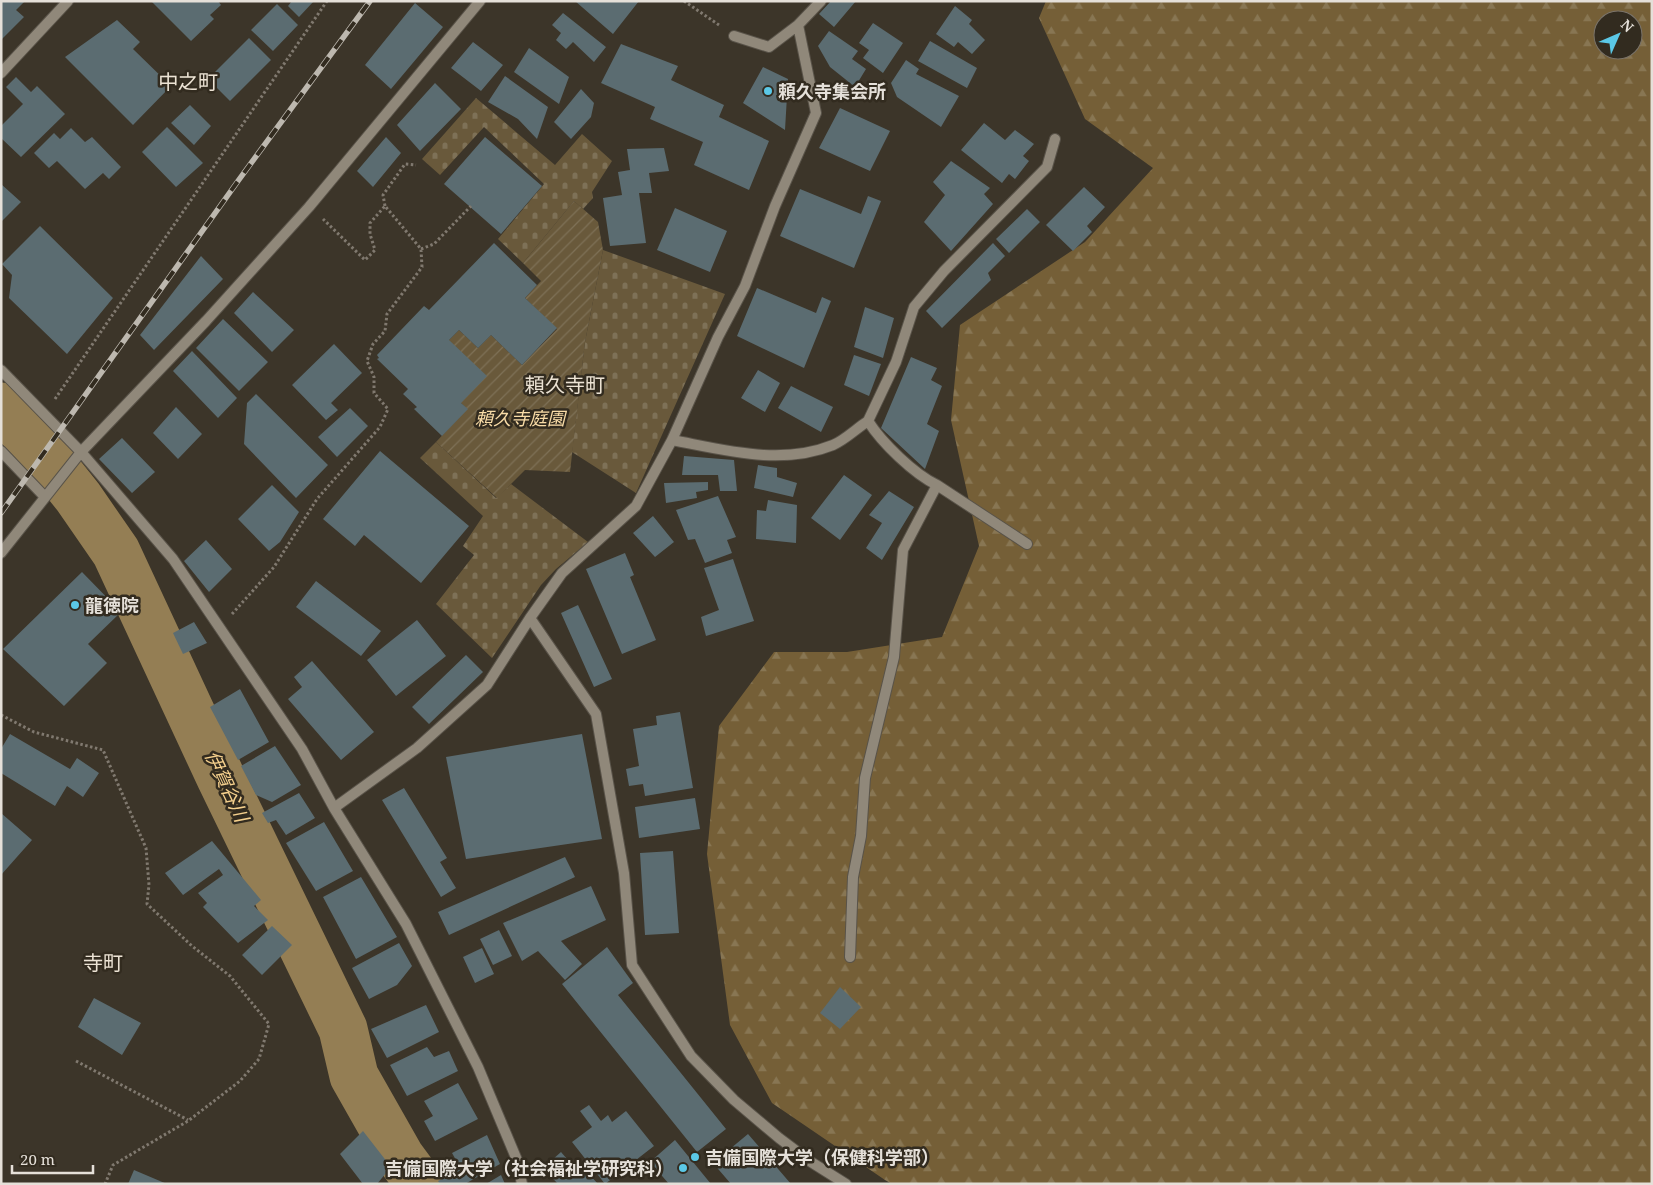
<svg xmlns="http://www.w3.org/2000/svg" width="1653" height="1185" viewBox="0 0 1653 1185" font-family="'Noto Serif','Noto Sans JP',serif">
	<style>
		.forest { fill: url(#forest-firs); fill-rule: evenodd }
		.cemetery { fill: url(#cemetery-stones) }
		.garden { fill: url(#garden-furrows) }
		.lines { fill: none; stroke-linecap: round; stroke-linejoin: round }
		.river { stroke: #947e54; stroke-width: 49 }
		.building { fill: #5b6c71 }
		.minor-casing { stroke: #595349; stroke-width: 12 }
		.path { stroke: #80796f; stroke-width: 3; stroke-dasharray: 2.5 2.5; stroke-linecap: butt }
		.minor { stroke: #90887a; stroke-width: 10 }
		.rail-casing { stroke: #bdb8af; stroke-width: 5.5 }
		.rail { stroke: #322b1f; stroke-width: 4; stroke-dasharray: 11; stroke-linecap: butt }
		.poi-dot { fill: #5bc8e6; stroke: #322b1f; stroke-width: 2 }
		.labels { text-anchor: middle; dominant-baseline: central; stroke-width: 5; stroke-linejoin: round; paint-order: stroke }
		.poi-label { font-size: 18px; font-weight: bold; fill: #e5e0d9; stroke: #322b1f; text-anchor: start }
		.park-label { font-size: 18px; font-style: italic; fill: #f9dca7; stroke: #322b1f }
		.water-label { font-size: 19px; font-style: italic; fill: #f5d08d; stroke: #322b1f }
		.quarter-label { font-size: 20px; fill: #ece3d4; stroke: #322b1f }
	</style>
	<defs>
		<pattern id="forest-firs" width="22" height="20" patternUnits="userSpaceOnUse" patternTransform="scale(1.25)"><rect width="22" height="20" fill="#755f37"/><path d="M5 1l3.5 6h-7zM16 11l3.5 6h-7z" fill="#887653"/></pattern>
		<pattern id="cemetery-stones" width="16" height="16" patternUnits="userSpaceOnUse" patternTransform="scale(1.25)"><rect width="16" height="16" fill="#69593b"/><path d="M2 7V4a2 2 0 0 1 4 0v3zM10 15v-3a2 2 0 0 1 4 0v3z" fill="#7e7157"/></pattern>
		<pattern id="garden-furrows" width="10" height="10" patternUnits="userSpaceOnUse" patternTransform="scale(1.25)"><rect width="10" height="10" fill="#69593b"/><path d="M-1 1l2-2M0 10L10 0M9 11l2-2" fill="none" stroke="#7e7157"/></pattern>
	</defs>
	<rect width="100%" height="100%" fill="#3c3529"/>
	<path class="forest" d="M1046 1H1652V1184H892L885 1180 772 1103 730 1025 707 854 719 726 774 652H847L942 637 979 546 951 420 960 325 1085 242 1153 168 1085 119 1039 18ZM1603 20H1633V50H1603Z"/>
	<path class="cemetery" d="M476 98 555 165 582 134 612 161 592 192 593 198 583 209 574 201 523 263 498 239 544 184 484 127 440 175 422 159Z
		M603 250 725 294 636 493 572 452 585 342Z
		M436 442 496 498 511 484 588 542 556 569 541 585 492 658 436 604 474 555 463 546 483 516 420 458Z"/>
	<path class="garden" d="M574 201 598 222 603 250 585 342 570 472 525 470 497 498 436 442 467 409 461 403 449 340 459 330 478 348 491 335 522 365 557 329 525 298 541 281 523 263Z"/>
	<g class="lines">
		<path class="river" d="M1 407 34 442 78 497 116 552 221 778 343 1029 354 1076 400 1157 420 1184"/>
	</g>
	<path class="building" d="M1 1H25L16 10 24 17 1 40Z
		M151 1H218L221 5 210 15 214 19 191 41Z
		M292 1H314L299 17 288 6Z
		M575 1H639L613 34Z
		M831 1H856L834 27 819 14Z
		M415 3 443 27 391 89 365 65Z
		M277 4 298 25 273 51 251 30Z
		M955 6 972 20 969 24 985 40 972 54 958 42 954 47 936 34Z
		M563 13 606 47 594 62 573 42 566 49 556 40 561 33 552 25Z
		M117 20 140 42 133 49 171 86 133 125 65 57Z
		M873 23 903 43 883 73 863 58 869 50 859 43Z
		M829 31 858 51 852 59 866 69 855 87 830 67 818 46Z
		M249 38 271 60 230 101 208 79Z
		M930 41 977 68 967 88 918 61Z
		M473 42 503 65 481 91 451 68Z
		M621 44 678 66 671 80 724 105 719 117 769 141 749 190 694 165 703 142 650 119 655 107 601 83Z
		M529 48 569 77 559 104 514 72Z
		M906 60 919 69 916 74 959 96 941 127 897 97 891 83Z
		M763 67 788 79 785 130 743 103Z
		M505 76 548 107 537 139 518 119 488 102Z
		M16 77 31 92 37 86 65 114 21 157 1 138V126L23 104 6 87Z
		M435 83 461 109 420 151 397 125Z
		M581 89 594 103 591 117 571 139 554 122Z
		M190 105 211 126 194 145 171 123Z
		M840 108 890 131 870 171 819 148Z
		M984 123 1005 140 1015 130 1034 144 1023 156 1029 161 1015 179 1009 174 1002 183 961 150Z
		M167 127 203 163 176 187 142 152Z
		M71 128 85 142 92 137 121 167 109 179 103 173 85 189 57 161 49 168 34 153 54 133 60 139Z
		M386 137 401 153 373 187 357 171Z
		M485 137 542 186 501 234 444 184Z
		M664 148 669 171 649 173 652 193H639L646 243 610 246 603 198 622 195 618 172 630 170 627 149Z
		M951 161 990 188 984 194 993 204 951 251 924 222 945 195 933 182Z
		M1 184 21 202 1 222Z
		M1084 187 1105 207 1087 226 1092 232 1073 251 1046 225Z
		M800 189 861 214 868 196 881 201 854 268 780 236Z
		M675 208 727 231 710 272 657 250Z
		M1027 209 1040 222 1009 253 996 239Z
		M40 226 113 298 67 354 9 298 12 275 2 264Z
		M494 243 537 285 525 298 557 328 522 365 491 335 478 348 459 330 449 340 487 376 461 403 468 409 442 436 414 409 417 407 403 394 408 389 377 359 379 358 377 355 424 306 429 310Z
		M993 243 1005 256 988 273 991 280 942 328 926 311Z
		M201 256 223 279 154 350 140 335Z
		M757 288 816 313 822 297 831 301 804 368 737 336Z
		M253 292 294 330 272 352 234 313Z
		M865 307 894 318 883 358 854 347Z
		M223 319 268 362 239 391 196 348Z
		M334 344 362 373 331 403 338 410 326 420 292 385Z
		M192 351 237 398 218 418 173 371Z
		M854 355 881 364 869 396 844 385Z
		M911 357 937 368 931 380 942 386 927 424 939 431 925 469 881 428Z
		M758 370 780 383 765 412 741 398Z
		M791 386 833 407 821 432 778 408Z
		M256 394 328 465 296 498 244 444 247 403Z
		M176 407 202 434 178 459 153 433Z
		M350 408 368 426 337 457 318 437Z
		M122 438 155 472 132 493 99 459Z
		M380 451 469 526 421 583 364 535 355 546 323 519Z
		M684 456 734 460 737 491H720L718 475H682Z
		M758 465 777 468V477L797 483 793 497 754 488Z
		M844 475 872 495 840 540 811 518Z
		M708 482V490L696 492 697 498 666 503 664 483Z
		M272 485 299 512 280 542 269 551 238 519Z
		M889 491 914 507 882 560 866 548 882 523 869 515Z
		M718 496 736 537 727 540 732 553 705 563 695 539 688 540 676 510Z
		M768 500 797 505 796 543 756 539 757 510 766 511Z
		M653 516 674 542 655 557 633 533Z
		M206 540 232 569 209 592 184 561Z
		M625 553 634 575 630 577 656 640 622 654 586 569Z
		M733 559 754 621 706 636 701 617 719 610 704 568Z
		M82 572 121 612 88 644 107 663 64 706 3 649Z
		M316 581 381 631 361 656 296 607Z
		M578 605 612 679 594 687 561 613Z
		M417 620 446 656 396 696 367 660Z
		M194 622 207 643 183 654 173 633Z
		M466 655 483 672 429 724 412 707Z
		M312 661 374 732 341 760 288 699 302 687 294 677Z
		M240 689 269 742 238 760 210 707Z
		M680 712 693 788 645 796 643 784 629 786 626 769 639 766 633 729 657 725 656 716Z
		M10 734 70 769 77 758 99 773 83 797 67 786 55 806 1 773V749Z
		M582 734 602 839 466 859 446 757Z
		M275 746 301 785 272 802 256 795 241 766Z
		M404 788 447 858 440 862 456 888 441 897 382 800Z
		M299 793 315 818 286 835 276 820 268 823 262 813Z
		M695 798 700 829 639 838 635 807Z
		M1 813 32 840 1 875Z
		M324 822 353 871 316 891 286 843Z
		M212 841 261 900 254 906 268 920 238 943 203 907 207 903 198 893 223 875 219 869 183 895 165 873Z
		M673 851 679 933 645 935 640 853Z
		M565 857 575 877 449 935 438 912Z
		M361 877 397 937 356 959 323 897Z
		M591 886 606 920 561 941 582 964 565 980 538 951 522 961 503 923Z
		M272 926 292 945 262 975 242 955Z
		M499 930 512 956 493 965 480 939Z
		M399 943 412 966 397 985 369 999 352 968Z
		M607 947 633 983 618 995 726 1129 697 1152 562 984Z
		M482 948 494 974 475 983 463 957Z
		M840 987 861 1007 840 1029 820 1013Z
		M94 998 141 1023 122 1055 78 1027Z
		M426 1005 439 1032 387 1058 371 1029Z
		M427 1047 434 1057 449 1051 458 1071 407 1096 390 1065Z
		M458 1083 478 1119 435 1141 424 1121 433 1116 424 1101Z
		M589 1105 601 1121 608 1115 612 1122 626 1111 654 1146 605 1184 572 1142 592 1127 580 1111Z
		M363 1131 391 1167 377 1184H363L340 1154Z
		M748 1134 791 1184H731L713 1163Z
		M487 1135 500 1164 465 1184H440L438 1181 461 1169 452 1153Z
		M675 1140 711 1184H669L650 1162Z
		M561 1152 573 1166 578 1162 598 1184H558L543 1168Z
		M134 1170 167 1184H128Z
		M501 1175 505 1184H486Z"/>
	<g class="lines">
		<g class="minor-casing">
			<path id="minor" d="M734 36 769 47 798 25
				M1 73 68 1
				M1 370 81 452 173 559 302 749 334 808 406 924 478 1067 517 1160 522 1184
				M868 421 896 362 914 307 944 271 1047 167 1055 139
				M672 440C725 450 781 466 833 445 845 440 857 428 868 421 882 443 914 474 937 485L1027 544
				M1 451 45 497
				M1 553 81 452 206 321 309 207 480 1
				M530 618 596 714 624 873 632 965 691 1056 734 1100 779 1138 811 1162 846 1184
				M334 808 417 748 487 685 530 618 562 573 636 506 672 440 718 337 745 286 775 206 816 113 798 25 821 1
				M850 957 853 877 861 836 865 778 894 657 903 550 937 485"/>
		</g>
		<path class="path" d="M684 1 719 25
			M385 206 383 195 405 164 416 165
			M421 249 434 244 471 206
			M55 399 327 1
			M232 614 274 567 317 499 380 427 388 409 374 393V377L367 361 373 344 385 331 387 314 422 267 421 249 385 206 370 223V234L375 250 365 260 323 219
			M1 715 34 732 103 750 146 848 149 885 147 904 192 946 230 976 269 1024 259 1059 240 1081 188 1121 113 1165 105 1184
			M76 1061 188 1120"/>
		<use href="#minor" class="minor"/>
		<g class="rail-casing">
			<path id="rail" d="M1 513 238 181 370 1"/>
		</g>
		<use href="#rail" class="rail"/>
	</g>
	<g class="poi-dot">
		<circle cx="768" cy="91" r="5"/>
		<circle cx="75" cy="605" r="5"/>
		<circle cx="695" cy="1157" r="5"/>
		<circle cx="683" cy="1168" r="5"/>
	</g>
	<g class="labels">
		<g class="poi-label">
			<text x="778" y="91">頼久寺集会所</text>
			<text x="85" y="605">龍徳院</text>
			<text x="705" y="1157">吉備国際大学（保健科学部）</text>
			<text x="673" y="1168" text-anchor="end">吉備国際大学（社会福祉学研究科）</text>
		</g>
		<g class="park-label">
			<text x="520" y="418">頼久寺庭園</text>
		</g>
		<g class="water-label">
			<text transform="translate(227 786) rotate(65)">伊賀谷川</text>
		</g>
		<g class="quarter-label">
			<text x="188" y="81">中之町</text>
			<text x="565" y="384">頼久寺町</text>
			<text x="103" y="962">寺町</text>
		</g>
	</g>
	<rect width="1653" height="1185" fill="none" stroke="#e5e0d9" stroke-width="5"/>
	<g transform="translate(1618 35) rotate(45)"><circle r="24" fill="#322b1f" stroke="#7a7369"/>
	<path d="M0-4L9 19L0 12L-9 19Z" fill="#5bc8e6"/>
	<text y="-8" font-size="14" font-weight="bold" text-anchor="middle" fill="#e5e0d9">N</text>
	</g>
	<path d="M12 1165v8h81v-8" fill="none" stroke="#e5e0d9" stroke-width="2.5"/>
	<text x="20" y="1165" font-size="15" fill="#e5e0d9" stroke="#322b1f" stroke-width="4" paint-order="stroke">20 m</text>
</svg>
